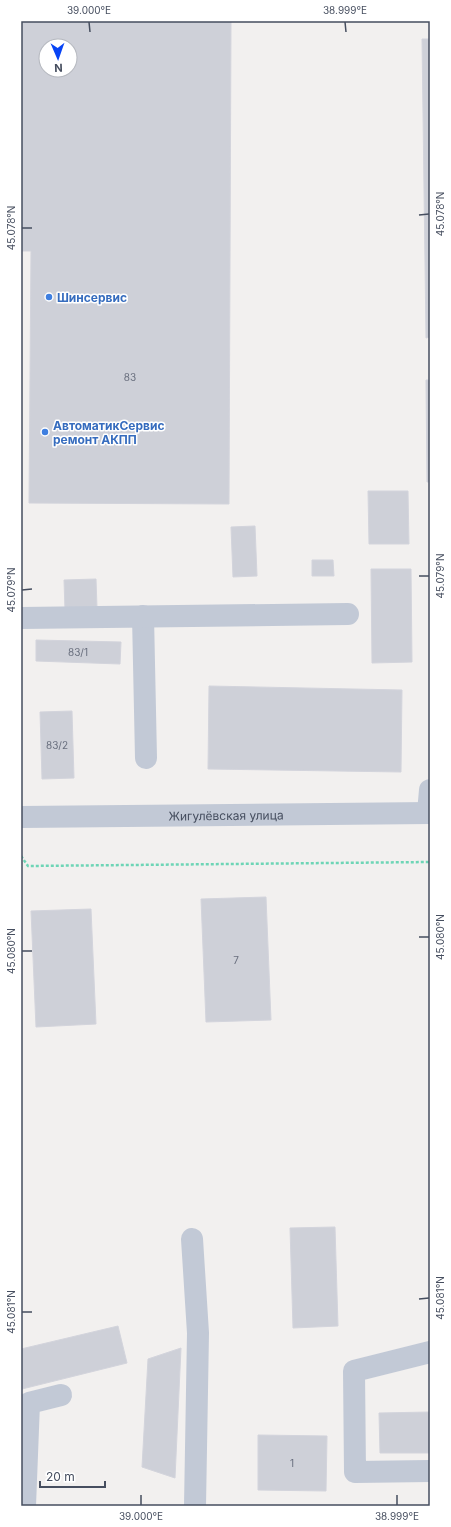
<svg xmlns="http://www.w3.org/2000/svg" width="451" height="1527" viewBox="0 0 451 1527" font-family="Inter,sans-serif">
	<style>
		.building { fill: #ced0d8; stroke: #d3d4dc; fill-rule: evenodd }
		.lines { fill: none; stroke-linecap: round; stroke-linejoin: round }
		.path { stroke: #6ed5b6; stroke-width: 2.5; stroke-dasharray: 3 2; stroke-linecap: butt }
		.minor { stroke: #c2c9d6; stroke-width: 22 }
		.ticks { fill: none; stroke: #464e5f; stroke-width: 1.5 }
		.shop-dot { fill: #3f7fe0; stroke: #fff; stroke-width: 1.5 }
		.labels { text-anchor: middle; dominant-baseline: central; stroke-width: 3; stroke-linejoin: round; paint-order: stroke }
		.number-label { font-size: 10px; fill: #686e7d }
		.shop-label { font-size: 12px; font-weight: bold; fill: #366cbe; stroke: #fff; text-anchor: start }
		.street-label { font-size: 12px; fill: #464e5f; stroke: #fff }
		.neatline { fill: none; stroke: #464e5f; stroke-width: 1.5 }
		.ticks-label { font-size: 10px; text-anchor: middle; fill: #464e5f }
	</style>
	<rect width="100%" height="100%" fill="#f2f0ef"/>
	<path class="building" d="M21 21H231L229 504 29 503 31 251H21ZM46 46H70V70H46Z
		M422 39H430V337L426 338Z
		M426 380H430V482H427Z
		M368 491H408L409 544H369Z
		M255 526 257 576 233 577 231 527Z
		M312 560H333L334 576H312Z
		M371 569H411L412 662 372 663Z
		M96 579 97 608 65 610 64 580Z
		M36 640 121 642 120 664 36 661Z
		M209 686 402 690 401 772 208 769Z
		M72 711 74 778 42 779 40 712Z
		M266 897 271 1020 206 1022 201 899Z
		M91 909 96 1024 36 1027 31 911Z
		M335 1227 338 1326 293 1328 290 1228Z
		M118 1326 127 1363 22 1389 21 1349Z
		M181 1348 175 1478 142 1467 148 1359Z
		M430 1412V1453H380L379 1413Z
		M258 1435 327 1436 326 1491 258 1490Z"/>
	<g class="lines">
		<path class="path" d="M21 856 28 866 430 862"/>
		<g class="minor">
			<path d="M143 616 146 758"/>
			<path d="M21 618 348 614"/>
			<path d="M428 813 430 790"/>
			<path id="s1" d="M21 817 430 813"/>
			<path d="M192 1239 198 1333 195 1506"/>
			<path d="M430 1352 354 1371 355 1472 430 1471"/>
			<path d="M25 1506 29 1403 61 1395"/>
		</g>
	</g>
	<path class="ticks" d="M89 22 90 32M345 22 346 32M419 215 429 214M22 228H32M419 576H429M22 590 32 589M419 937H429M22 951H32M419 1299 429 1298M22 1312H32M141 1495V1505M397 1495V1505"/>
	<g class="shop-dot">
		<circle cx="49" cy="297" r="4"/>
		<circle cx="45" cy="432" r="4"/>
	</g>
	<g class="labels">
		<g class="number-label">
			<text x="130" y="377">83</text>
			<text x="78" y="652">83/1</text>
			<text x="57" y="745">83/2</text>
			<text x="236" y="960">7</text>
			<text x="292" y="1463">1</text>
		</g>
		<g class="shop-label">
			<text x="57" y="297">Шинсервис</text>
			<text x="53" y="425">АвтоматикСервис<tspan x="53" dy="14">ремонт АКПП</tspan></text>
		</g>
		<g class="street-label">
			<text stroke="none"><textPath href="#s1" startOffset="205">Жигулёвская улица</textPath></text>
		</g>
	</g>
	<rect width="451" height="1527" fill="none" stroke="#ffffff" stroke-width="44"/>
	<g transform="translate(58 58) rotate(178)"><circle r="19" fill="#ffffff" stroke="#b5b8bf"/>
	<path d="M0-3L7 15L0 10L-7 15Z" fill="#0743f5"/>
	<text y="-6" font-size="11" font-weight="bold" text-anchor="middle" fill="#464e5f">N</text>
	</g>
	<path d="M40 1481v6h65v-6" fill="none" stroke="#464e5f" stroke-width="2"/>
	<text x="46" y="1481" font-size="12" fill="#464e5f" stroke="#ffffff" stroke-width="3" paint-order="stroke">20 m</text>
	<rect x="22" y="22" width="407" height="1483" class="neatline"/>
	<g class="ticks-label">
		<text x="89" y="14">39.000°E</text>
		<text x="345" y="14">38.999°E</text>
		<text transform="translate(440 214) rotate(-90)" y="4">45.078°N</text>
		<text transform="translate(11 228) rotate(-90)" y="4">45.078°N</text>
		<text transform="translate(440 576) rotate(-90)" y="4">45.079°N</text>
		<text transform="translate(11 590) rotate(-90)" y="4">45.079°N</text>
		<text transform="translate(440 937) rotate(-90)" y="4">45.080°N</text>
		<text transform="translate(11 951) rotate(-90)" y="4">45.080°N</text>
		<text transform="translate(440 1298) rotate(-90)" y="4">45.081°N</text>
		<text transform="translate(11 1312) rotate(-90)" y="4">45.081°N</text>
		<text x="141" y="1520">39.000°E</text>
		<text x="397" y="1520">38.999°E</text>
	</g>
</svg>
